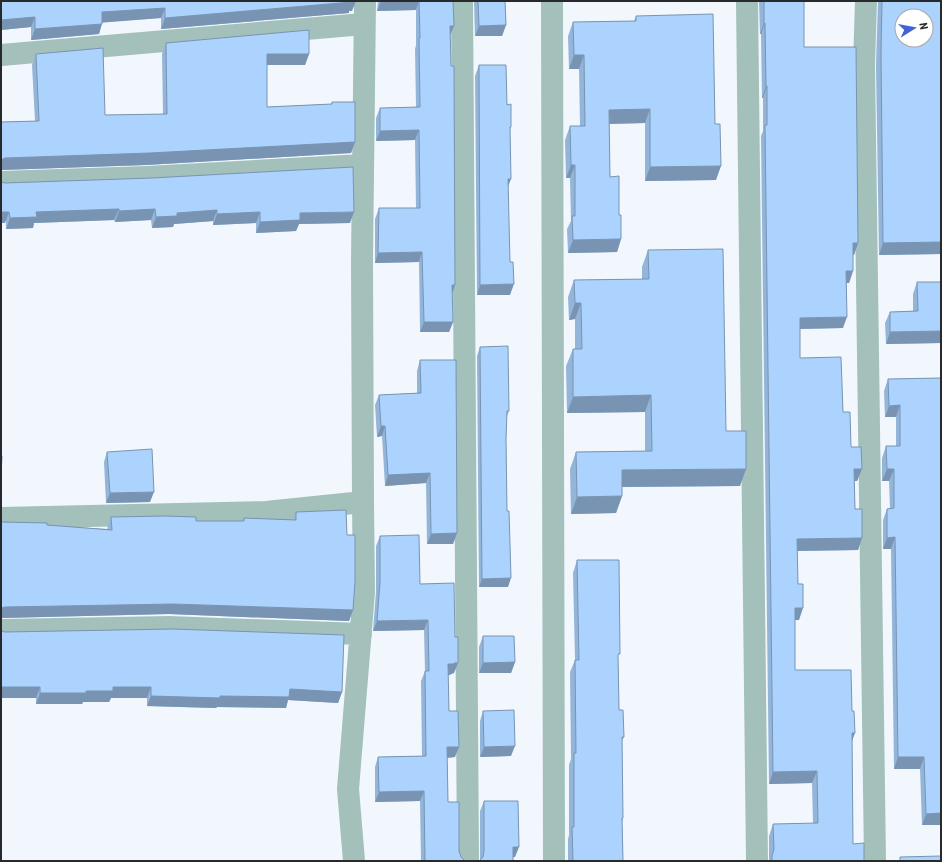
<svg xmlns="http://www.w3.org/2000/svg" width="942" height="862" viewBox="0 0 942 862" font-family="'Roboto Condensed',sans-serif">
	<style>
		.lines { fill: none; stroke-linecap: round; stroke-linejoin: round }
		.minor { stroke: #a3c0ba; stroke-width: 22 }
		.wall { fill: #93b5da }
		.shaded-wall { fill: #7894b2 }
		.building { fill: #abd3fe; stroke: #7894b2; fill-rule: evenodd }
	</style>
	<rect width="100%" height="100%" fill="#f2f7fe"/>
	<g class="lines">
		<path class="minor" d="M462 1 468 861
			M552 1 554 861
			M747 1 757 861
			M866 1 864 65 875 861
			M1 55 364 24
			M1 182 147 177 362 165
			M1 518 266 512 363 502
			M1 630 169 627 361 634
			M354 861 348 789 364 592 363 502 362 261 365 1"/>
	</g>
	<path class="wall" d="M1 1 352 11H349V13L161 29V18L102 22 99 34 31 40V27L1 30Z
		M378 1H453L454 26 450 35 452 294 453 322 449 332H420L419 262 375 263V219L379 208H416L415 140 376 141V118L380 108 416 107 415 49 416 45V10L377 11Z
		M474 1H505L506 25 502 36H475Z
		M759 1H804V47L858 243 854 255H853V271L849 283H846L843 328 800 329V358L843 412 851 447 862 469 857 481H854L855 509 862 538 858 550 797 551 799 620H795V670L852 741 853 844 864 861H769V836L773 824H813L812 783 769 784 761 136 763 131V98H762L761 34H760Z
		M878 1H941V254L879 255 876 65Z
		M636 16 716 180 645 181V123L609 124 610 177 619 215 621 239 617 252 568 253 567 229 571 221 570 178H566L565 140 570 126H580L579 69H569L568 36 573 22 634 21Z
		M166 43 309 54 305 65H267V107L331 104 332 102 355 142 351 153 146 165 1 170V122L35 121 32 65 36 54 105 115 163 114 162 54Z
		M479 65 507 105 511 127 510 130 508 185 510 295H477L475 76Z
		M5 183 350 223 299 224 296 231 256 233V223L213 225V221L174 224 173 227 152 228 151 220 115 222 114 220 34 223 33 228 6 229Z
		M648 250 726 431 740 486 622 487V496L616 513 571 514 570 469 576 452 645 451V412L567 413 566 366 573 349H575V319L569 320 568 297 574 280 642 279V267Z
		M917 282 941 343 886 344 885 323 890 312 913 311V294Z
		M480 347 509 411 507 416 506 439 508 587H479L477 356Z
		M420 360 457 533 453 544H427L426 483 385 486 382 436 377 437 375 405 379 395 417 393V371Z
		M941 378V825H922L920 769H894L891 549H883V520L887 509 890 508 889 481H882V458L886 446H896V417H885L884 391 888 379Z
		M107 452 150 502 106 503 104 462Z
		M296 512 347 535 353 610 349 621 169 614 1 618V522L107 529 111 517 196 521H243L244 518 293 520Z
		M380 536 420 584 454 673 451 674 450 675H448L449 711 455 757 447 758 448 802 461 857 465 861H421L420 801 375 802V767L378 757 422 756 421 681 425 671 424 630 373 631 376 592V546Z
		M577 560 618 660 619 710 624 737 622 741 623 818 622 823 623 861H568V839L569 835V765L571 759 570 672 575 660 573 573Z
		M1 631 342 692 338 703 288 700 286 708 217 707 216 708 147 706V698H111L109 702H83L82 704H36V698H1Z
		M483 636 515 662 511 673H479V647Z
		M483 711 511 756 480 757V721Z
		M484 801 515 857 480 859V811Z"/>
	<path class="shaded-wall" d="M352 1H356L352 11H349V13L161 29 165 18Z
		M381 1H419L416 10 377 11Z
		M165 8 161 18 98 23 102 12Z
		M35 17 31 27 1 30V20Z
		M764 23H765L761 34H760Z
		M102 24 99 34 31 40 35 29Z
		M506 25 502 36H475L479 26Z
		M450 26H454L450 36Z
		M267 54H309L305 65H263Z
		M574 55H584L579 69H569Z
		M766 86H767L763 98H762Z
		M650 109 645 123 604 124 609 110Z
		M419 130 415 140 376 141 380 131Z
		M355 142 351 153 146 165 1 170V160L5 158Z
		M571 165H575L570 178H566Z
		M721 166 716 180 645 181 650 167Z
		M508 179H511L507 189Z
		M119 209 114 220 34 223 33 228 6 229 10 218 36 212Z
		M155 209 151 220 115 222 119 211Z
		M217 210 213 221 174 224 173 227 152 228 156 217 177 213Z
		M1 212H9L5 223H1Z
		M260 212 256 223 213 225 217 214Z
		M354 212 350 223 299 224 296 231 256 233 260 222 300 213Z
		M621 239 617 252 568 253 573 240Z
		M941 242V254L879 255 883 243Z
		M853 243H858L854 255H849Z
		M422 252 419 262 375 263 378 253Z
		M846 271H853L849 283H842Z
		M514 284 510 295H477L480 285Z
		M452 285H455L452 295Z
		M575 303H581L575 319 569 320Z
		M847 317 843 328 795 329 800 318Z
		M424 322H453L449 332H420Z
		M941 331V343L886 344 890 332Z
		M651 395 645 412 567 413 573 397Z
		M900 405 896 417H885L889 406Z
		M381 426H385L382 436 377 437Z
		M746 469 740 486 615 487 622 470Z
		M854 469H862L857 481H850Z
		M887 469H894L889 481H882Z
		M430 473 426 483 385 486 388 475Z
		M154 492 150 502 106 503 110 493Z
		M622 496 616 513 571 514 577 497Z
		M457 533 453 544H427L431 534Z
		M895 537 891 549H883L887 538Z
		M862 538 858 550 792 551 797 539Z
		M511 578 508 587H479L482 579Z
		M173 604 353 610 349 621 169 614 1 618V608L5 607Z
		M795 608H803L799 620H790Z
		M428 620 424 630 373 631 377 621Z
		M515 662 511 673H479L483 663Z
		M454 663H458L454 673 451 674 450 675H444L448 664Z
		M1 687H40L36 698H1Z
		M113 687H151L147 698H111L109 702H83L82 704H36L40 693 86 691Z
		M290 689 342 692 338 703 288 700 286 708 217 707 216 708 147 706 151 696H220Z
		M852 733H855L851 744Z
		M515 746 511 756 480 757 484 747Z
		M447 747H459L455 757 444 758Z
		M898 757H924L920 769H894Z
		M817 771 812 783 769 784 773 772Z
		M424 791 420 801 375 802 379 792Z
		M941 813V825H922L926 814Z
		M513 847H519L515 857H509Z"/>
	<path class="building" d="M1 1H352V2L165 18V8L102 12V24L35 29V17L1 20Z
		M419 1H453L454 26H450L451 66H454L455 285H452L453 322H424L422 252 378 253 379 208H420L419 130 380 131V108L420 107 419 38H420Z
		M478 1H505L506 25 479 26Z
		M764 1H804V47H856L858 243H853V271H846L847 317 800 318V358L841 357 843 412H850L851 447H861L862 469H854L855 509H862V538L797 539 798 584H803V608H795V670H851L852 711H854L855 733H852L853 844 864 843V861H772V856L774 849 773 824 818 823 817 771 773 772 765 125H767V86H766L765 23H764Z
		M882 1H941V242L883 243 881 53ZM902 16H926V40H902Z
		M713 14 715 124H720L721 166 650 167V109L609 110 610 177 619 176V215H621V239L573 240 572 216H575V165H571L570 126H585L584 55H574L573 22 636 21V16Z
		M309 30V54H267V107L332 104V102H355V142L150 153 5 158 1 160V122L39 121 36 54 103 48 105 115 167 114 166 43Z
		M479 65H506L507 105 511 104V127H510L511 179H508L510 262H513L514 284 480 285Z
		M353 167 354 212 300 213V220L260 222V212L217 214V210L177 213V216L156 217 155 209 119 211V209L36 212 37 217 10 218 9 212H1V182L5 183 152 178Z
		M723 249 726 431H746V469L622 470V496L577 497 576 452 652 451 651 395 573 397V349H582L581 303H575L574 280 649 279 648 250Z
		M917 282H941V331L890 332V312L918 311Z
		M508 346 509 411H507L506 439 507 511H509L511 578 482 579 480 347Z
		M420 360H456L457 533 431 534 430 473 388 475 385 426H381L379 395 421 393Z
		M941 378V813L926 814 924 757H898L895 537 887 538V509L894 508V469H887L886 446H900V405L889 406 888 379Z
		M152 449 154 492 110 493 107 452Z
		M1 456H2L1 477Z
		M346 510 347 535H355V581L353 610 173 604 5 607 1 608V522L47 523V525L112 530 111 517 165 516 196 517V521H244V518L296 520V512Z
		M419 535 420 584 454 583 455 637H458V663H454V664H448L449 711H458L459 747H447L448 802H459V851L461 857 465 861H425L424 791 379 792 378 757 426 756 425 671H429L428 620 377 621 380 582V536Z
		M577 560H619L620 654H618L619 710H623L624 737H622L623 818H622L623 861H573L572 827H574V753H576L575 660H579Z
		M173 629 344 635 342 692 290 689 289 697 220 696V698L151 696V687H113V691H86V693H40V687H1V631L5 632Z
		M483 636H514L515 662 483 663Z
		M514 710 515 746 484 747 483 711Z
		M484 801H518L519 847H513V861H479L483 857 484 851Z
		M941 856V861H900V857Z"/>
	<rect width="942" height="862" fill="none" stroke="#27292b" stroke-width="4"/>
	<g transform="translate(914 28) rotate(79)"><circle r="19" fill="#ffffff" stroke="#a9a9aa"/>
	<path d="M0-3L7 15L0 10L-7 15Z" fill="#4063d5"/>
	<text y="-6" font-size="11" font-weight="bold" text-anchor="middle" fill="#27292b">N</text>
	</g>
</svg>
